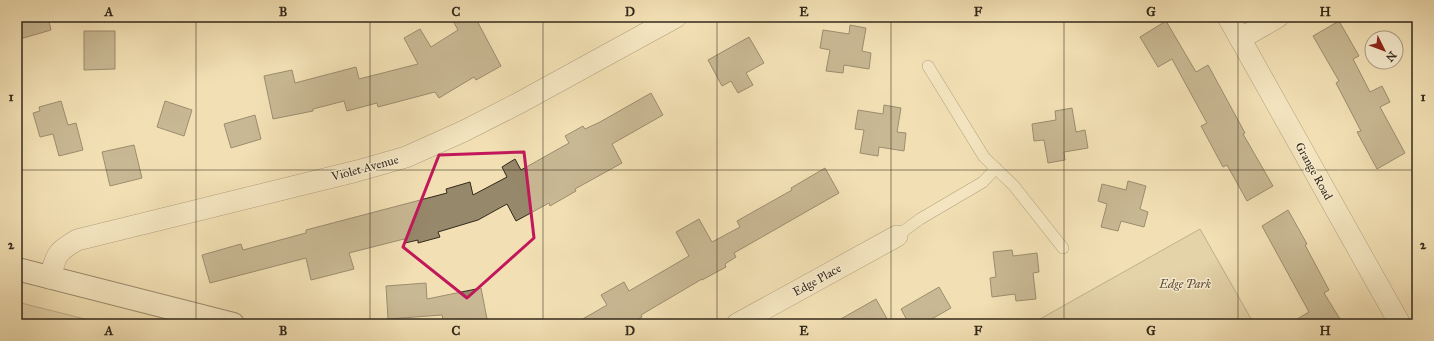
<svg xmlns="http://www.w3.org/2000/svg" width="1434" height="341" viewBox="0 0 1434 341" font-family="'IM FELL Great Primer',serif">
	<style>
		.green { fill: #d2c19a; stroke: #82745a }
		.building { fill: #96886a; stroke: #33281a }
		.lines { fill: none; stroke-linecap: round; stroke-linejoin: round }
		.lane-casing { stroke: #635640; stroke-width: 12 }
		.street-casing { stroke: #635640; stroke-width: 22 }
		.secondary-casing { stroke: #33281a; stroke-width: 24 }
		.lane { stroke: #f7ebce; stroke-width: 11 }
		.street { stroke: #f7ebce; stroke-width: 21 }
		.secondary { stroke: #f7ebce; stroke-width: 22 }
		.marked { fill: none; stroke: #c2185b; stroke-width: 3; stroke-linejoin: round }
		.grid { fill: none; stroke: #33281a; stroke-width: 1; stroke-opacity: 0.55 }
		.labels { text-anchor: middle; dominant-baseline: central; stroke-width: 3; stroke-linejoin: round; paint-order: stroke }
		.street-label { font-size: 12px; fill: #33281a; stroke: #f7ebce }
		.park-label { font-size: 12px; font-style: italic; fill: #5b4e3a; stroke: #f7ebce }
		.neatline { fill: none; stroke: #33281a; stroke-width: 1.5 }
		.grid-label { font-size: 13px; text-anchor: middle; font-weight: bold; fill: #33281a }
	</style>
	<rect width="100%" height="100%" fill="#f2e0b4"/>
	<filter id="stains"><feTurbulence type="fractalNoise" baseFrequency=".005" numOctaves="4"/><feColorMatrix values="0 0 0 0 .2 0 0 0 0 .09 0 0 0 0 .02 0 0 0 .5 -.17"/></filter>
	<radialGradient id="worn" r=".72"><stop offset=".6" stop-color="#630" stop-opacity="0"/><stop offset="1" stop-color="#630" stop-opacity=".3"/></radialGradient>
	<path class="green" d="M1200 229 1254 324H1031Z
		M17 302 105 324H17Z"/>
	<path class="building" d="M17 17H48L51 30 20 39 17 28Z
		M451 17H475L501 66 476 80 474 77 439 98 435 92 378 107 377 103 347 111 344 101 313 109V111L273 119 264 76 292 70 295 83 356 67 359 79 418 64 404 38 420 29 431 47 458 30Z
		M1166 21 1196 72 1208 65 1245 133 1243 134 1273 186 1247 201 1227 165 1223 167 1201 126 1207 123 1172 59 1158 67 1140 37Z
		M1339 21 1359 56 1353 59 1370 92 1382 86 1390 102 1380 107 1405 153 1377 169 1357 132 1361 131 1336 83 1339 81 1313 36Z
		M850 25 866 28 862 51 871 53 869 69 844 65 843 73 826 71 830 50 820 48 823 30 849 34Z
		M84 31H115V69L84 70Z
		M749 37 764 63 746 73 753 85 738 93 731 81 722 86 708 60Z
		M651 93 663 115 612 144 622 163 575 189 576 191 550 206 549 203 516 221 507 204 478 220 438 232 440 237 418 243V240L405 243 404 239 349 253 354 269 311 280 306 258 210 283 202 255 241 244 243 250 306 233V230L447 193 446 189 470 182 473 195 507 177 502 167 515 159 521 170 569 143 565 136 583 126 585 129 600 122Z
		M61 101 68 125 76 123 83 150 59 156 53 134 40 137 33 113 40 111 39 107Z
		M165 101 192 110 184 136 157 127Z
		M884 105 901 108 897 132 906 133 904 151 879 147 878 156 860 153 864 130 855 129 858 110 883 114Z
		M1072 108 1076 132 1085 130 1088 148 1064 152 1065 160 1048 163 1044 140 1034 141 1032 124 1056 120 1055 111Z
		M255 115 261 139 231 148 224 124Z
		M134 145 142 178 110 186 102 152Z
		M825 168 839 193 734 253 736 257 725 264 726 267 702 280V279L641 315 642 317 629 324H574L607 305 601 295 624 282 629 291 689 256 676 232 699 219 712 242 740 227 737 221 792 190 791 188Z
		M1128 181 1146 186 1140 209 1148 212 1144 227 1121 221 1118 231 1101 227 1107 204 1098 201 1102 184 1126 190Z
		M1288 210 1307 244 1305 245 1329 290 1324 293 1343 324H1289L1309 312 1262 226Z
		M1012 250 1013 256 1037 253 1039 272 1033 273 1036 299 1016 301 1015 294 992 297 990 278 996 277 993 252Z
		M426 283 427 299 481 288 488 324H444L442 315 388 319 386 286Z
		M939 287 951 308 923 324H909L901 309Z
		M876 299 890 324H832Z"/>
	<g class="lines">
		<g class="lane-casing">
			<path id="lane" d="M928 66 984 157 1014 186 1063 248
				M897 236 920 219 983 182 996 168"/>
		</g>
		<g class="street-casing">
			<path id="street" d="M1228 17 1400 324
				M1240 39 1278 17
				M50 278C56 255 56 252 77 240L357 171 406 157 464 131 519 103 676 17
				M737 324 897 236"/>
		</g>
		<g class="secondary-casing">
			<path id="secondary" d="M17 269 233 324"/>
		</g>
		<use href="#lane" class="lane"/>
		<use href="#street" class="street"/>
		<use href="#secondary" class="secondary"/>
	</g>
	<path d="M0 0H1434V341H0ZM524 152 534 238 467 298 403 247 439 155Z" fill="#f2e0b4" fill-opacity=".55" fill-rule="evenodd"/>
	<path class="marked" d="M524 152 534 238 467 298 403 247 439 155Z"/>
	<path class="grid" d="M196 17V324M370 17V324M543 17V324M717 17V324M891 17V324M1064 17V324M1238 17V324M17 170H1417"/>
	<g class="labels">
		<g class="street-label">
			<text transform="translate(365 168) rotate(-15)">Violet Avenue</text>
			<text transform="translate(1314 171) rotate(61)">Grange Road</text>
			<text transform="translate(817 280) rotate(-29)">Edge Place</text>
		</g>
		<g class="park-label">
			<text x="1185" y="284">Edge Park</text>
		</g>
	</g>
	<rect width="1434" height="341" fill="none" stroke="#f2e0b4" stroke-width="44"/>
	<g transform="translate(1384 50) rotate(132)"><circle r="19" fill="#f7ebce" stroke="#a99d86"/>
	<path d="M0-3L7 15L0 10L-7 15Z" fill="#8f2418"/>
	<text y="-6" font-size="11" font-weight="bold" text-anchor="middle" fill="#33281a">N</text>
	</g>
	<rect x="22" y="22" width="1390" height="297" class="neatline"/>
	<g class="grid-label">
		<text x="109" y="16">A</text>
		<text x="283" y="16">B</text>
		<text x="456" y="16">C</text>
		<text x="630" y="16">D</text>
		<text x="804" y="16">E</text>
		<text x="978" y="16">F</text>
		<text x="1151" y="16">G</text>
		<text x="1325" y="16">H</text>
		<text x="11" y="101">1</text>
		<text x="1423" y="101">1</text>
		<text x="11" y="249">2</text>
		<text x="1423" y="249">2</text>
		<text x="109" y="335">A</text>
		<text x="283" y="335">B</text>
		<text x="456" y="335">C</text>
		<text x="630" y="335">D</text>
		<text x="804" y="335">E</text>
		<text x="978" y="335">F</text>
		<text x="1151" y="335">G</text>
		<text x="1325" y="335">H</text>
	</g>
	<rect width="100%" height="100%" filter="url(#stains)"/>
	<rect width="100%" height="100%" fill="url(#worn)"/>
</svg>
